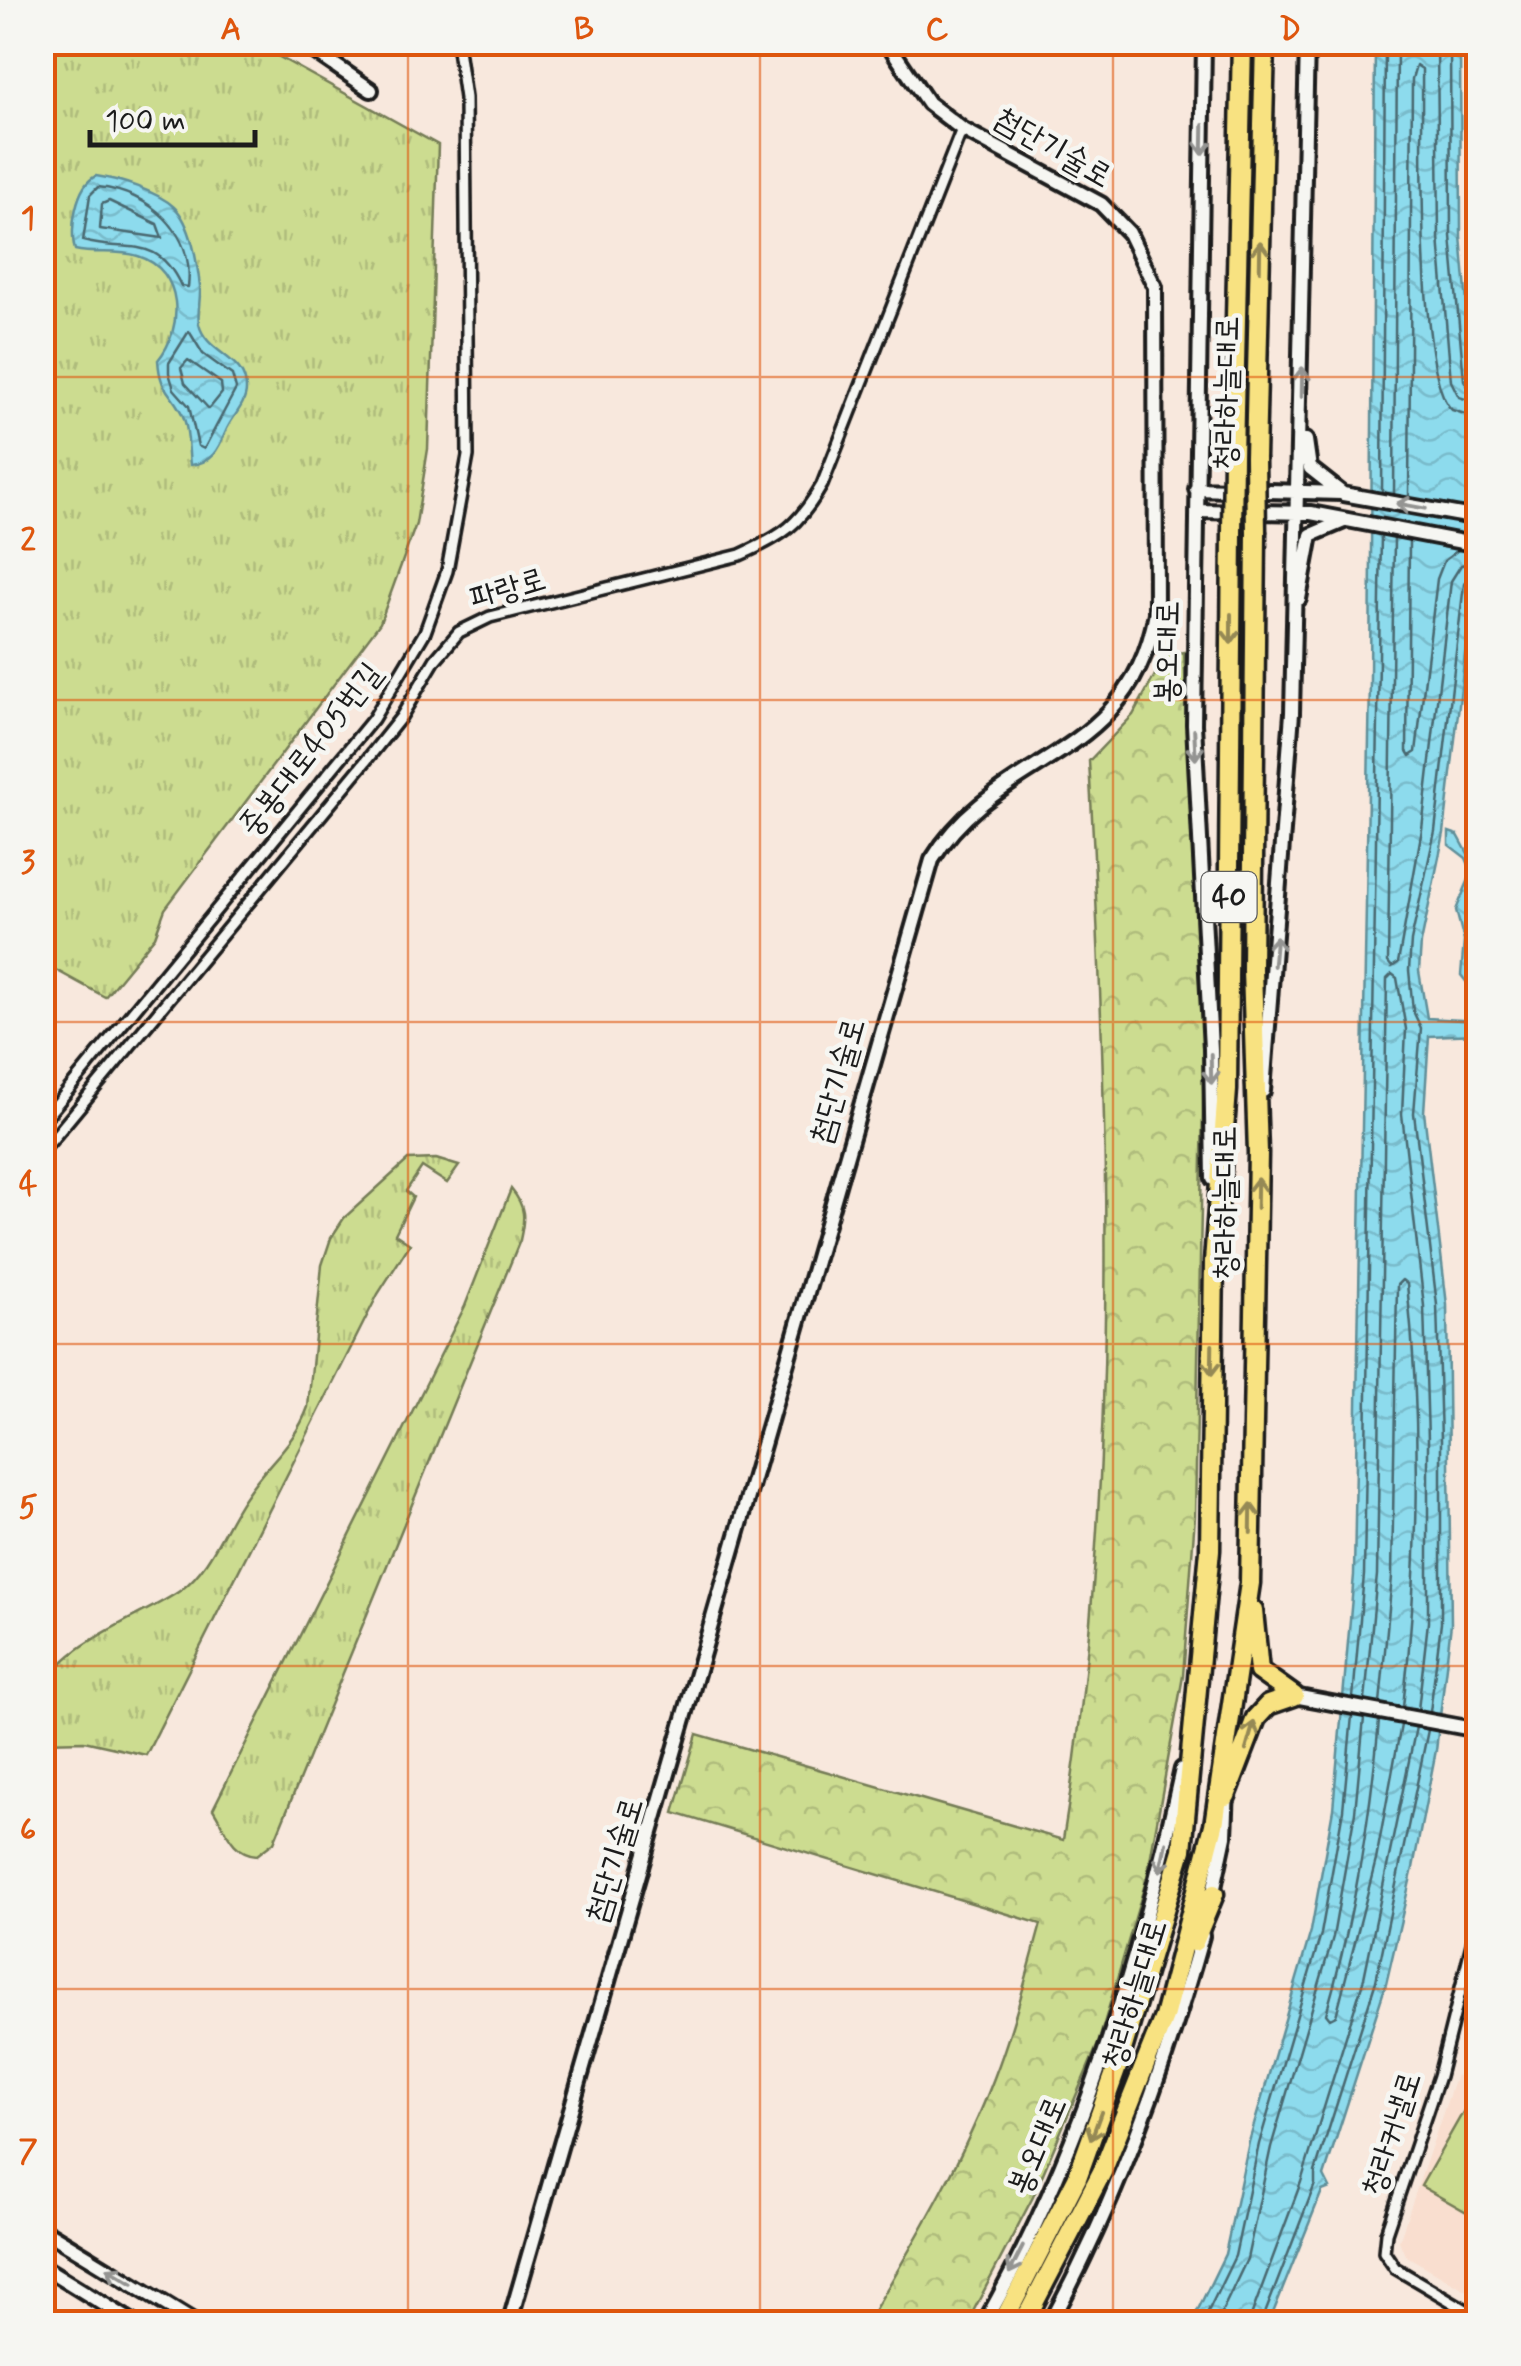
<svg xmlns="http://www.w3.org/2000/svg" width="1521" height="2366" viewBox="0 0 1521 2366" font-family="Mynerve,'Poor Story',sans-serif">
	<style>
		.built { fill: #f9decf }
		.grass { fill: url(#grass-tufts); stroke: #747c56; stroke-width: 2.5 }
		.park { fill: url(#park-crowns); stroke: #747c56; stroke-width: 2.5 }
		.garden { fill: #ccdc90; stroke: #747c56; stroke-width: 2.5 }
		.water { fill: url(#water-waves); stroke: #608f99; stroke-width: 2.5 }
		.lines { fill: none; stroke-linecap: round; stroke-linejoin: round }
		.shore { stroke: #496870; stroke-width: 2.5 }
		.street-casing { stroke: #1c1c1c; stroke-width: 16 }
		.secondary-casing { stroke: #1c1c1c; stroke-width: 20 }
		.highway-casing { stroke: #1c1c1c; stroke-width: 25 }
		.street { stroke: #f6f6f2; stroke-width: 9 }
		.secondary { stroke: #f6f6f2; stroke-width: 12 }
		.highway { stroke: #f8e281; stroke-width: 18 }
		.highway-bridge-casing { stroke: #1c1c1c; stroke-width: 25; stroke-linecap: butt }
		.highway-bridge { stroke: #f8e281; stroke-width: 18 }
		.oneway { stroke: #949492 }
		.oneway2 { stroke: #958954 }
		.grid { fill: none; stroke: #de560d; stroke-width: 2.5; stroke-opacity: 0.55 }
		.labels { text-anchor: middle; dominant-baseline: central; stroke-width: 9; stroke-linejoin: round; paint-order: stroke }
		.shield { fill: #f6f6f2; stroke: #5d5d5c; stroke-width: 2.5 }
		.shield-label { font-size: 30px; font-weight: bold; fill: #1c1c1c }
		.street-label { font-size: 32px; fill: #1c1c1c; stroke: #f6f6f2 }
		.neatline { fill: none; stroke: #de560d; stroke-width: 4 }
		.grid-label { font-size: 32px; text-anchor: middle; font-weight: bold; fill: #de560d }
	</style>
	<defs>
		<pattern id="grass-tufts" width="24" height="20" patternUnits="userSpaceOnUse" patternTransform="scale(2.5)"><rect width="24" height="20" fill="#ccdc90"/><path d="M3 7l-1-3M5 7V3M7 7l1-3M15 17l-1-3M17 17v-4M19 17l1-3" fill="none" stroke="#afbc7c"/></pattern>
		<pattern id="park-crowns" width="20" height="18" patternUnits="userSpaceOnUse" patternTransform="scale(2.5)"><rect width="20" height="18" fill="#ccdc90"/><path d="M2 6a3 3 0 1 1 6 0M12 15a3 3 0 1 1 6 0" fill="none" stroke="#afbc7c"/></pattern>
		<pattern id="water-waves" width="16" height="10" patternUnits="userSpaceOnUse" patternTransform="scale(2.5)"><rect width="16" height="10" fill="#8ddbed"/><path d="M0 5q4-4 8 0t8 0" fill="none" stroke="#79bbcb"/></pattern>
	</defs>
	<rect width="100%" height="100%" fill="#f8e8dd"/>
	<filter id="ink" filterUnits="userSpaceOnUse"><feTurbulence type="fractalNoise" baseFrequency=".01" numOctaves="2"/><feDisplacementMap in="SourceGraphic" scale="20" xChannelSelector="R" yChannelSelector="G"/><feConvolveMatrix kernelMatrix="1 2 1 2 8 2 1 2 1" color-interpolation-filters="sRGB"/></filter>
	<g filter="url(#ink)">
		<path class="built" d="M1456 2075 1478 2087V2297L1405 2255 1399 2241Z"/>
		<path class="grass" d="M43 43H254L438 145 428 449 416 524 380 623 165 909 155 936 105 997 43 963Z
			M436 1159 459 1166 447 1183 422 1167 406 1191 413 1197 395 1234 410 1244 378 1294 146 1755 84 1741 43 1742C42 1728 40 1710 42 1696 52 1645 148 1615 181 1590 212 1567 224 1526 246 1495 267 1463 295 1444 308 1407L322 1265 331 1238 344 1218 408 1160Z
			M511 1189C526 1207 525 1218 520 1240L274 1842 257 1855C231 1853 226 1829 213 1809L465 1306Z"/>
		<path class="park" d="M1184 652 1204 1054 1195 1516 1183 1676 1147 1877 1098 2044 1033 2197 967 2323H867C913 2244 961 2165 994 2078 1013 2029 1027 1975 1041 1924L674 1813 697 1734 1063 1840C1121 1480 1109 1124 1089 761L1133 715 1166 655Z"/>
		<path class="garden" d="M1471 2098 1478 2102V2204L1472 2215 1421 2186Z"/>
		<path class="water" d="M1375 43H1460L1461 236 1478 428V542L1444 833 1421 943 1419 971 1427 1018 1478 1021V1034L1429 1036 1424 1112 1447 1305 1451 1624 1436 1750 1413 1868 1386 1984 1324 2176 1330 2188 1322 2191 1269 2323 1191 2324 1225 2254 1249 2142 1311 1931 1333 1809 1354 1575 1370 681Z
			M96 176C118 179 157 191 174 207 192 224 197 263 200 286 201 298 197 312 199 324 206 354 247 357 246 390 246 405 231 418 226 431 218 450 212 463 190 465 188 448 189 424 180 410 167 388 160 388 158 360 184 329 184 270 138 256 117 249 95 255 75 250 69 230 76 185 96 176Z
			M1449 832 1458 835 1478 872C1471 914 1463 926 1476 968L1468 984 1461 975 1464 941 1456 910 1472 872 1466 858 1449 845Z"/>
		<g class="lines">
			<path class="shore" d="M1437 42 1439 237 1451 381 1459 397 1478 403
				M1450 42 1451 236 1464 380 1469 388 1478 390
				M98 187C149 192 195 232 188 287L181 286C156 232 127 254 83 241L90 195Z
				M109 201 157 224 162 238 100 229 102 204Z
				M189 331 203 354 232 375 236 389 204 449 198 446 189 406 174 389 169 373V363Z
				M188 360 221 383 222 393 209 409 185 383 181 368Z
				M1382 492 1385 42
				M1394 494 1397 42
				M1409 497 1412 79 1416 65 1422 69C1423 128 1416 378 1452 410L1478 418
				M1394 538 1388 962 1392 967 1398 963 1422 829 1451 581 1461 565 1478 561
				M1409 541 1407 751 1410 756 1416 752 1437 579 1444 561 1458 550
				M1353 1698 1364 1575 1381 535
				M1365 1700 1377 1575 1387 979 1392 974 1397 978 1406 1029 1402 1114 1424 1306 1428 1440V1622L1418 1710
				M1380 1703 1392 1577 1397 1285 1402 1280 1407 1284C1422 1422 1419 1570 1403 1707
				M1430 1712 1441 1623V1440L1437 1305 1414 1113 1421 1028 1413 1011 1409 970 1411 941 1435 831 1464 584 1469 575 1478 573
				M1379 1721C1370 1822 1354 1917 1326 2014L1330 2019 1336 2016 1376 1860 1401 1725
				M1202 2324 1235 2256 1259 2144 1321 1934 1343 1810 1352 1716
				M1216 2324 1247 2259 1271 2147 1333 1937 1355 1812 1364 1718
				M1248 2324 1301 2182 1364 1978 1416 1727
				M1261 2324 1315 2184V2172L1376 1981 1428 1730"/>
			<g class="street-casing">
				<path id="street" d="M42 1122 373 719 425 632 447 571 468 456 465 98 457 42
					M42 1152 361 767 401 717 435 660 459 632 490 617 740 555C783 536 799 525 822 485L962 129
					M1478 1920 1439 2076 1386 2233 1384 2252 1395 2268 1478 2317"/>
			</g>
			<g class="secondary-casing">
				<path id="secondary" d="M301 42 371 90
					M1204 42 1194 724 1211 1049 1213 1179
					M1306 440 1310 468 1343 494 1478 518
					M1196 489 1341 493
					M1197 511 1311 513 1478 545
					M1299 599 1311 535 1344 521
					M1263 1091 1292 713 1307 42
					M1294 1696 1478 1730
					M1211 1902 1225 1836 1227 1788
					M42 2229 198 2324
					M42 2266 136 2324
					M509 2324 932 860C998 751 1129 764 1156 613L1155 287 1129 233 1101 204 962 129 928 103 887 42
					M984 2324C1082 2151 1140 1962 1182 1769
					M1050 2324C1116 2202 1165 2069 1202 1936"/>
			</g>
			<g class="highway-casing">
				<path id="highway" d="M1233 457 1242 42
					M1255 458 1265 42
					M1226 1796 1256 1718 1268 1705 1294 1696 1259 1671 1253 1611
					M1194 1942 1214 1894
					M1002 2324 1077 2178 1116 2070 1182 1850 1210 1550 1214 1262 1227 1090 1232 532
					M1023 2324 1103 2170 1164 2017 1214 1825 1250 1583 1258 1153 1252 970 1256 533"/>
			</g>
			<use href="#street" class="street"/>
			<use href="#secondary" class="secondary"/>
			<use href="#highway" class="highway"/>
			<g class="highway-bridge-casing">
				<path id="highway-bridge" d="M1255 458 1256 533
					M1232 532 1233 457"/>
			</g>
			<use href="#highway-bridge" class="highway-bridge"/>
		</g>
		<defs><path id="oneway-shaft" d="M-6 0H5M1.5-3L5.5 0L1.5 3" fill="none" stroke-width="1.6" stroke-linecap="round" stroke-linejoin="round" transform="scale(2.5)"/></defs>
		<g class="oneway">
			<use href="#oneway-shaft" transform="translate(1203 140) rotate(91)"/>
			<use href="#oneway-shaft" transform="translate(1302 382) rotate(-89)"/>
			<use href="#oneway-shaft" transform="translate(1411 506) rotate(-170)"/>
			<use href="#oneway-shaft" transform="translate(1195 745) rotate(87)"/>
			<use href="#oneway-shaft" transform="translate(1275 951) rotate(-85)"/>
			<use href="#oneway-shaft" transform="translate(1211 1069) rotate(89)"/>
			<use href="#oneway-shaft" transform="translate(1163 1857) rotate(102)"/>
			<use href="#oneway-shaft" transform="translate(1016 2260) rotate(117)"/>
			<use href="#oneway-shaft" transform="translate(120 2276) rotate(-149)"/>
		</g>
		<g class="oneway2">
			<use href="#oneway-shaft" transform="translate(1260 256) rotate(-89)"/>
			<use href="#oneway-shaft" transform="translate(1231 629) rotate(90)"/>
			<use href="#oneway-shaft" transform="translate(1257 1193) rotate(-89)"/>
			<use href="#oneway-shaft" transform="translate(1212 1360) rotate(91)"/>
			<use href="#oneway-shaft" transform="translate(1251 1518) rotate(-89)"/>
			<use href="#oneway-shaft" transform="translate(1250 1736) rotate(-74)"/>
			<use href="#oneway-shaft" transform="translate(1096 2126) rotate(110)"/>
		</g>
	</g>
	<path class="grid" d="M408 42V2324M760 42V2324M1113 42V2324M42 377H1478M42 700H1478M42 1022H1478M42 1344H1478M42 1666H1478M42 1989H1478"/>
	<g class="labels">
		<rect class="shield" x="1201.5" y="872" width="55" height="50" rx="8"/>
		<g class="shield-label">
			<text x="1229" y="897">40</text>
		</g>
		<g class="street-label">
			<text transform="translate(1053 148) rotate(30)">첨단기술로</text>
			<text transform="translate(1227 393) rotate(-89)">청라하늘대로</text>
			<text transform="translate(508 590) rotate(-17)">파랑로</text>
			<text transform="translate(1168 652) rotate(-89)">봉오대로</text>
			<text transform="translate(311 750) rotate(-52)">중봉대로405번길</text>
			<text transform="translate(838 1081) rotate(-74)">첨단기술로</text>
			<text transform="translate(1226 1203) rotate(-90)">청라하늘대로</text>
			<text transform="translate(615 1860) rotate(-73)">첨단기술로</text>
			<text transform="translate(1135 1994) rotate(-73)">청라하늘대로</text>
			<text transform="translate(1392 2134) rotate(-72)">청라커낼로</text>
			<text transform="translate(1038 2146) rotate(-67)">봉오대로</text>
		</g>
	</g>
	<rect width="1521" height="2366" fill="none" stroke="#f6f6f2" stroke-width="110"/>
	<path d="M90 130v15h165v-15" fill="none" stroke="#1c1c1c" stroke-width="5"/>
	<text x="105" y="130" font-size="30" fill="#1c1c1c" stroke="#f6f6f2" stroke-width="8" paint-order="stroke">100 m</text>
	<rect x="55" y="55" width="1411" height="2256" class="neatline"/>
	<g class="grid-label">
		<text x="231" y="39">A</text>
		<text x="584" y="39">B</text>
		<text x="937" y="39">C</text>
		<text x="1290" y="39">D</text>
		<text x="28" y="228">1</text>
		<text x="28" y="550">2</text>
		<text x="28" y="872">3</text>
		<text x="28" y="1194">4</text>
		<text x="28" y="1517">5</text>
		<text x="28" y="1839">6</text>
		<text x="28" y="2161">7</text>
	</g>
</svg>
